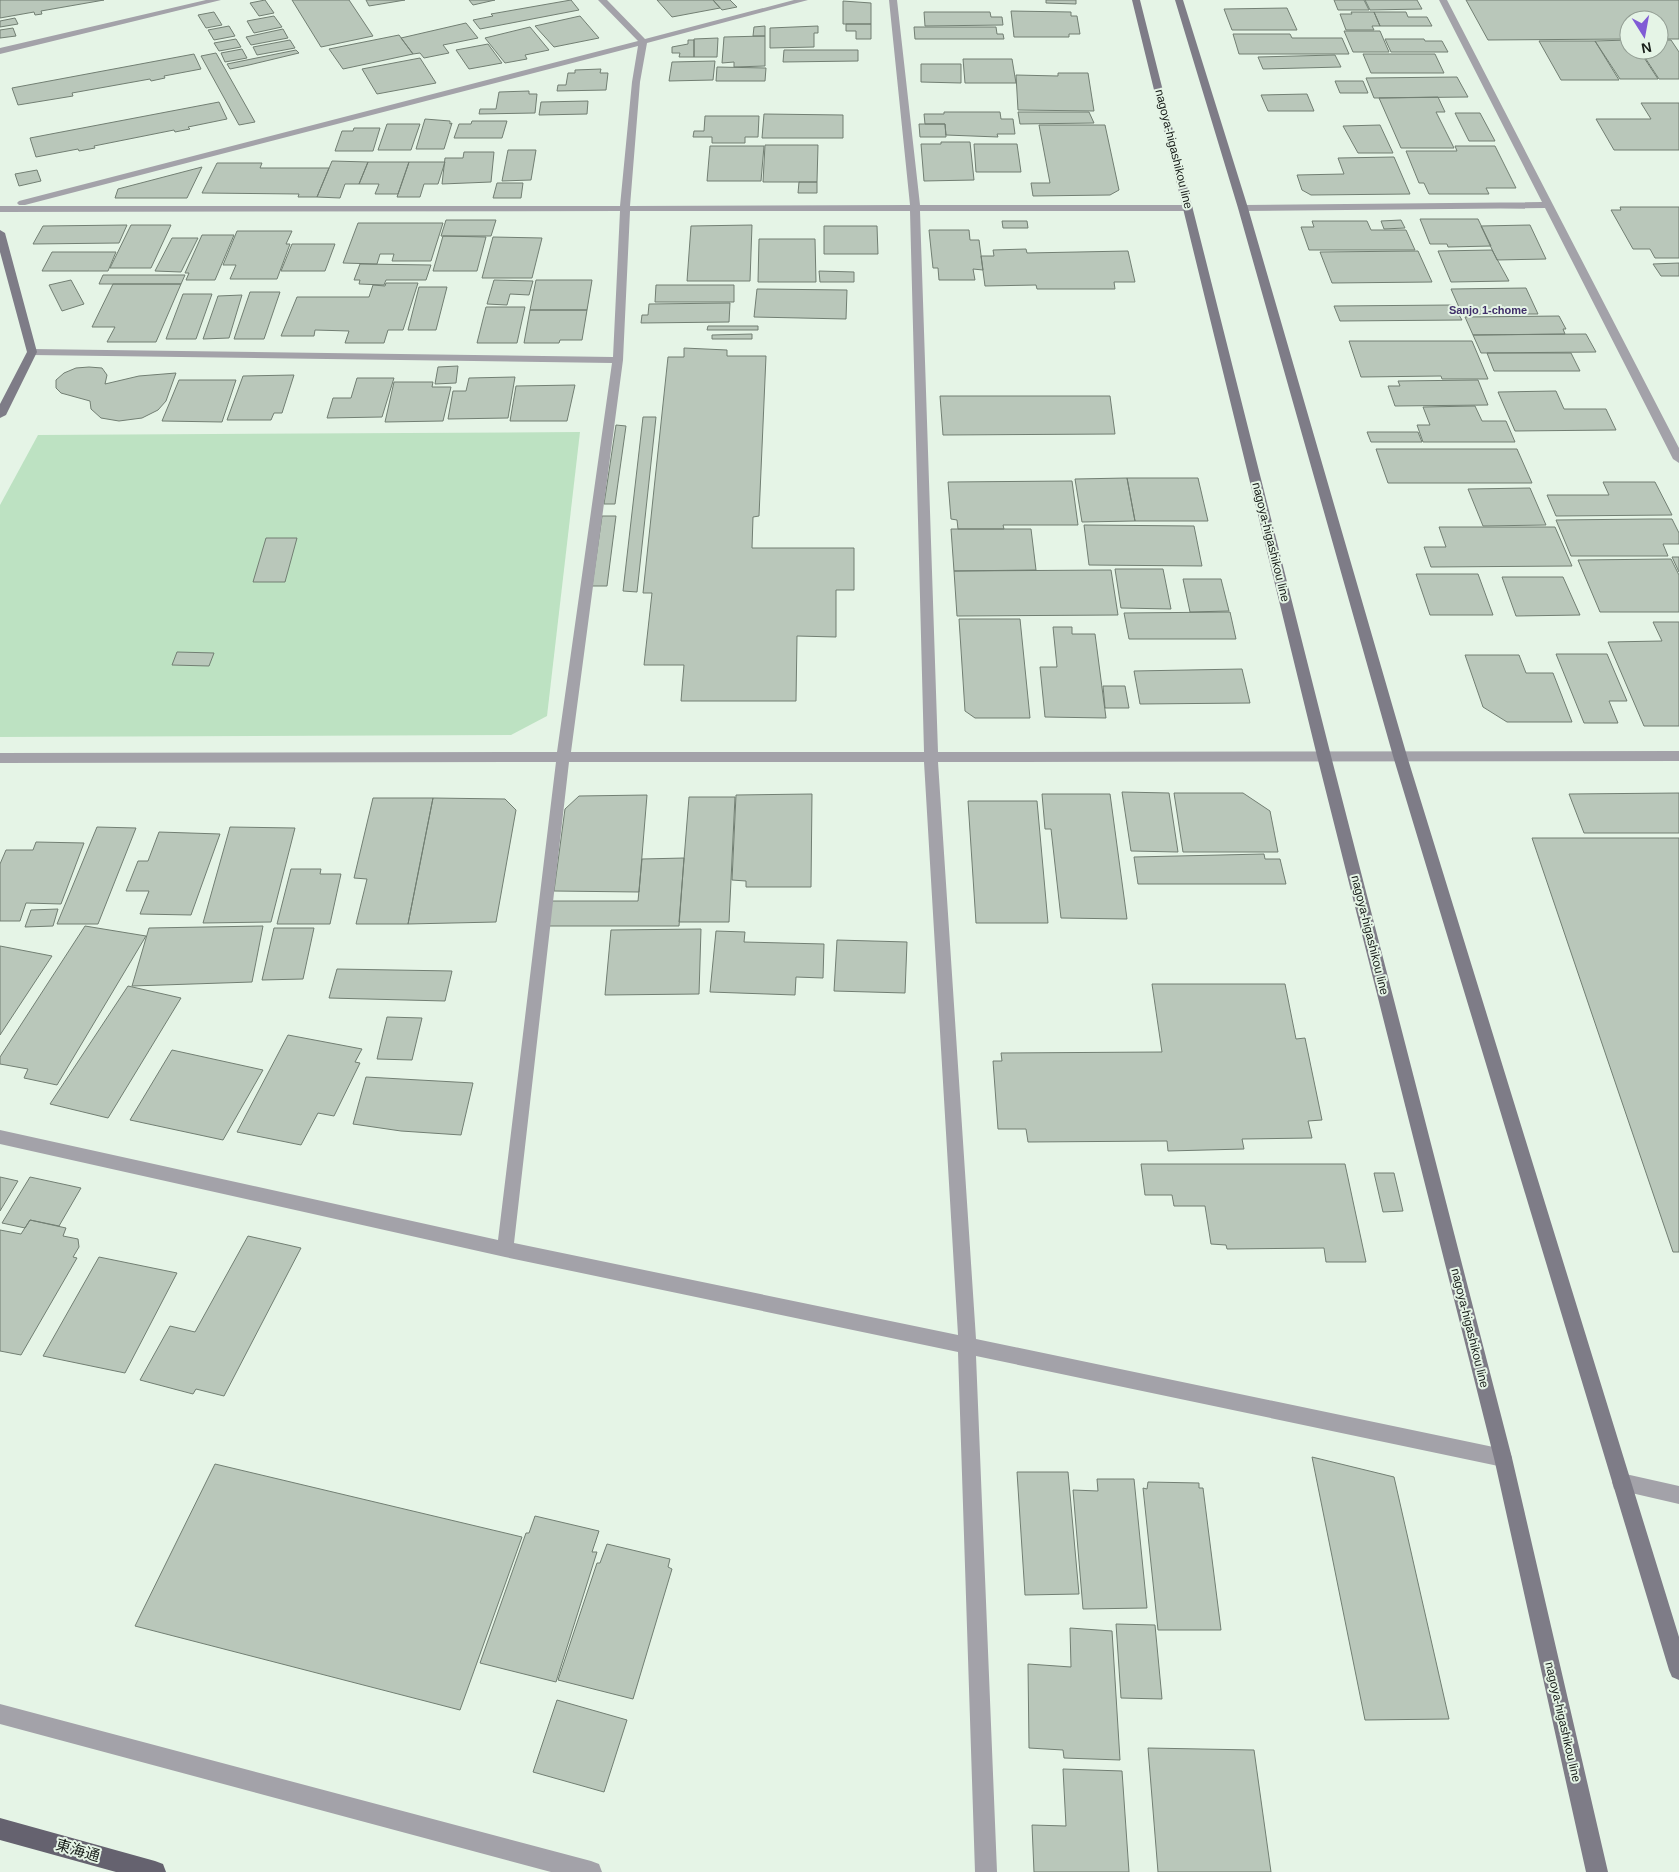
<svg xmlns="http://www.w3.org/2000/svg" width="1679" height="1872" viewBox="0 0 1679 1872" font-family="Helvetica,'Noto Sans JP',sans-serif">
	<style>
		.green { fill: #bde2c2 }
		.building { fill: #b9c7ba; stroke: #727f73 }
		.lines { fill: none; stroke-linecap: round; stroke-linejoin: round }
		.street { fill: #a3a2a9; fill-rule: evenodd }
		.secondary { fill: #7e7c87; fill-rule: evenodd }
		.primary { fill: #65626f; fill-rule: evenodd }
		.labels { text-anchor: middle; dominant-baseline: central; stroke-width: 4; stroke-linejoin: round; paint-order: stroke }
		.far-neighbourhood-label { font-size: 11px; font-weight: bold; fill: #402f6a; stroke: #e5f4e6 }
		.street-label { font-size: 12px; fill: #181d19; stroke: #e5f4e6 }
		.near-street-label { font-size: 15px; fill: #181d19; stroke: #e5f4e6 }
	</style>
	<rect width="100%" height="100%" fill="#e5f4e6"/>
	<path class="green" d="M580 432 547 716 511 735 0 737V505L38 435Z"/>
	<path class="building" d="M0 0H104L41 11 42 14 35 15 34 12 0 18Z
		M265 0 274 13 259 16 250 3Z
		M292 0H349L373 36 321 47Z
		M366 0H405L369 6Z
		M469 0H495L473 5Z
		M571 0 579 10 480 29 473 20 493 16 491 14Z
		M657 0H713L720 8 672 17Z
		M713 0H730L737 7 722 10Z
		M1046 0H1076V4L1046 3Z
		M1334 0H1364L1369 10H1338Z
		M1365 0H1417L1422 9 1370 10Z
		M1466 0H1679V39H1659V20H1629V39L1488 40Z
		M843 1 871 3V24H843Z
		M1287 8 1297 30H1232L1224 9Z
		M1011 11 1071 12V16H1077L1080 34H1069V37H1014Z
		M214 12 222 25 206 28 198 15Z
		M924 12H990L991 17H1002L1003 25 925 26Z
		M1351 12H1374L1380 26H1372L1374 30H1346L1340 14H1352Z
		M1374 12H1406L1408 17H1427L1432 26H1380Z
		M274 16 282 27 254 33 247 21Z
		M580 16 599 38 554 47 535 26Z
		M15 18 18 24 0 27V21Z
		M466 23 478 38 443 45 449 53 424 58 420 53 413 54 401 38Z
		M846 24H871V39H856V31H846Z
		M229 26 235 36 214 40 208 30Z
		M765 26V36H753L754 27Z
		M818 26V33H814V47L770 48V28Z
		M530 27 549 50 525 55 527 59 505 63 485 38Z
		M914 27H996L997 34H1003L1004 39H915Z
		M13 28 16 36 0 38V30Z
		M283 29 288 38 251 45 246 37Z
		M1344 31H1380L1389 52H1353Z
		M1233 34H1290L1292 38H1342L1349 54H1239Z
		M399 35 413 54 343 69 329 49Z
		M765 36V66L734 67V62L722 63 724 37Z
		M718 38 717 57H694V39Z
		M236 39 241 47 219 51 214 43Z
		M1385 39H1424L1425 41H1442L1448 52H1391Z
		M290 40 295 48 257 55 253 47Z
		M688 40H694V57H679L680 53H672V47L688 44Z
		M1629 40V50H1639L1658 79H1620L1595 41Z
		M1659 40H1671L1679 52V79H1659L1640 50H1659Z
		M1539 41H1595L1619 80H1561Z
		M488 44 502 63 469 69 456 50Z
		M242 49 247 58 225 62 221 53Z
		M296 50 299 53 249 65 230 69 227 64Z
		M784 50H858V61L783 62Z
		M216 53 255 122 239 125 201 56Z
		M194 54 201 69 164 76 165 78 151 81 150 79 72 93 73 96 18 105 12 88Z
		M1363 54H1435L1444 73H1371Z
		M1335 55 1341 67 1263 69 1258 57Z
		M420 58 436 83 377 94 362 69Z
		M963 59H1012L1016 83H965Z
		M715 61 713 80 669 81 672 62Z
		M921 64H961V83L921 82Z
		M717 67 766 68 765 81H716Z
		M601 69 600 73H608L606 90 557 91 558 85H566L568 73H575V70Z
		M1058 73H1088L1094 111 1018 110 1016 75 1058 76Z
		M1457 77 1468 97 1374 98 1366 78Z
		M1335 81H1363L1368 93H1340Z
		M529 91V94H537L535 113 479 114 480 109H496L499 92Z
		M1307 94 1314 111H1268L1261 95Z
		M1438 97 1445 112H1436L1454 148H1401L1379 98Z
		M588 101 587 114 539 115 541 102Z
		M219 102 227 119 188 127 190 129 175 132 174 130 94 146 95 148 79 151 78 149 36 157 30 138Z
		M1641 103H1679V150H1614L1596 119H1651Z
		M944 112H1000L1001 119H1013L1015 134H997L998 137 946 135 945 124H925L924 114H944Z
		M1018 112H1089L1094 123 1020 124Z
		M1455 113H1480L1495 141H1469Z
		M764 114 843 115V138H762Z
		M705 116H759L758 137H745V143H712V137H693L694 131H704Z
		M425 119 450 121V124L452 123 444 149H416Z
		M472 121H507L502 138H454L459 124H471Z
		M387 124H420L411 150H378Z
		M919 124H945L946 137H920Z
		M1039 125H1105L1119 190 1110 195 1033 196 1031 183H1050Z
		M1380 125 1393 153H1358L1343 126Z
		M354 128H380L373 151H335L342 131H353Z
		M941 142H970L974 180 924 181 921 144H941Z
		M974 144H1017L1021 172H976Z
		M765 145H818L817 182H763Z
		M710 146H764L761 181H707Z
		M1455 146H1495L1516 188H1486L1489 194H1429L1424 183H1419L1406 151H1457Z
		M508 150H536L531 180 502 181Z
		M464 152H494L491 182 442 184 445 158H463Z
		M1394 157 1410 194 1311 195 1302 190 1297 175 1344 174 1338 158Z
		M332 161 368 162 359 184H345L340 198 317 197Z
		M368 162H409L398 194H375L379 184H359Z
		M409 162H445L438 184H424L420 197H397Z
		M217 163H262L260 168H329L317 197H298L299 194 202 193Z
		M202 167 187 198H115L118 189Z
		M37 170 41 181 19 186 15 174Z
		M799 182H817V193H798Z
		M497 183H523L521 198H493Z
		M1620 207H1679V258H1655L1650 249H1633L1611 210H1621Z
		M1420 219H1478L1491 246 1448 247 1447 244H1430Z
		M446 220H496L491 236H441Z
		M1401 220 1405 228 1384 229 1381 221Z
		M1002 221H1027L1028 228H1003Z
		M1312 221H1367L1371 230H1406L1415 250H1309L1301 227H1314Z
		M358 223H443L431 261H392L394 254H380L377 264 343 263Z
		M127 225 119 243 33 244 43 226Z
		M131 225H171L151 268H110Z
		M752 225 750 281H687L691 226Z
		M1530 225 1546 259 1497 260 1481 226Z
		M824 226H877L878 254H824Z
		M929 230H969L970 240H979L983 270 973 269 975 280H939L938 268H933Z
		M237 231H292L286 244H290L277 279H230L236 265H223Z
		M202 235H234L215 280H186L189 273H185Z
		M443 236 486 237 477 271H433Z
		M493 237 542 238 532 278H482Z
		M172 238H198L181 272 155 271Z
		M759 239H815L816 282H758Z
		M292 244H335L325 271H281Z
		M1026 249 1027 253 1128 251 1135 282H1114L1115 289H1037L1036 285 985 286 981 256H994L993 250Z
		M1492 250 1509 281 1451 282 1438 251Z
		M1418 251 1432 282 1332 283 1320 252Z
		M52 252H116L108 271H42Z
		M1679 263V276H1661L1653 264Z
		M360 264 431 265 426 280H386L384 285 359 284 360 280H354Z
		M819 271 854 272V282H820Z
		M103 275H185L181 284H99Z
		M71 280 84 304 62 311 49 285Z
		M494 280 533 281 529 295 510 294 507 305 487 304Z
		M536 280H592L587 310H530Z
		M386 283H418L403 330H388L384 343H345L349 331 315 330 314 336H281L297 297H369L373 285 385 286Z
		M113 284H181L156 342H107L115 327H92Z
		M656 285H734V302H655Z
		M419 287H447L436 330H408Z
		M1526 288 1538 314H1462L1451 289Z
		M757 289 847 290 846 319 754 317Z
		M250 292H280L264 339H234Z
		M183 294H212L196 339H166Z
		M242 295 229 338 203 339 218 296Z
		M730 303 729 322 641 323 642 315H648L649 304Z
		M1453 305 1462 320 1340 321 1334 306Z
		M486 307H525L517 343H477Z
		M530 310H587L582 340H560L559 343H524Z
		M1559 316 1566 329H1563L1565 334 1473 335 1465 317Z
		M708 326H758V330H707Z
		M752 334V339H712V335Z
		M1586 334 1596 352 1481 353 1473 335Z
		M1349 341H1472L1488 379H1442L1441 376 1361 377Z
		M684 348 727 350V356H766L759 516 753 517 752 548H854V590H836V637L797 636 796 701H681L684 665H644L652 593H643L668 357H684Z
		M1487 353H1571L1580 371H1494Z
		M458 366 456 383 435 384 438 367Z
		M89 367 102 368 107 375 105 384 139 376 176 373 166 401 158 410 142 418 119 421 101 418 91 409 90 401 61 393 56 388V380L64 373 76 368Z
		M294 375 282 413H274L271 420H227L243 376Z
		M515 377 508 418 448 419 453 391H466L469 378Z
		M357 378H394L382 417 327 418 333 398H351Z
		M179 380H236L222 422 162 421Z
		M1478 380 1488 405 1395 406 1388 386H1400L1398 381Z
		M394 382H433L432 387H451L443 421 385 422Z
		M575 385 567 421H510L516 386Z
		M1556 391 1564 409H1606L1616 430 1515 431 1498 392Z
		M940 396H1110L1115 434 943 435Z
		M1475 406 1482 421H1506L1515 442H1423L1417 425H1430L1423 407Z
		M643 417H656L637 592 623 591Z
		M616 425 626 426 615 504H604Z
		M1367 432H1418L1422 442H1371Z
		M1376 449H1517L1532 483H1388Z
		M1127 478H1198L1208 521H1135Z
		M1127 478 1135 521 1082 522 1075 479Z
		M1072 481 1078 525H1003L1004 529H958L957 520 951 519 948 482Z
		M1603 482H1655L1672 515 1556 516 1547 495H1609Z
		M1530 488 1546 525 1483 526 1468 489Z
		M602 516H616L607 586H592Z
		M1650 519H1672L1679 533V544H1663L1668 556H1571L1556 520Z
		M1084 525 1194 526 1202 566 1089 565Z
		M1439 527H1555L1572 566 1431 567 1424 547H1446Z
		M951 529H1031L1036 570 954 571Z
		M266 538H297L285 582H253Z
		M1672 557H1679V572Z
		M1671 559 1679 575V612H1600L1578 560Z
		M1115 569H1163L1171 609 1121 608Z
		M1111 570 1118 615 957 616 954 571Z
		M1416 574H1478L1493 615H1430Z
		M1502 577H1563L1580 615 1516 616Z
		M1183 579H1221L1229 611 1190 612Z
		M1230 612 1236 639H1129L1124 613Z
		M959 619H1020L1030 718H975L965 711Z
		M1653 622H1679V726H1644L1608 642 1662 641Z
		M1053 627H1072V634H1095L1106 718 1045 717 1040 667H1057Z
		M177 652 214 653 209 666 172 665Z
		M1556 654H1607L1627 701H1609L1618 723H1584Z
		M1465 655H1519L1526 673H1553L1572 722H1507L1483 707Z
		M1242 669 1250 703 1140 704 1134 671Z
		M1103 686H1125L1129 708H1105Z
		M1122 792 1169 793 1178 852 1131 851Z
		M1174 793H1243L1270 811 1278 852H1183Z
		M1679 793V833H1584L1569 794Z
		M812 794 811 887H746V881L732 880 736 795Z
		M1042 794H1110L1127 919 1061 918 1051 829H1045Z
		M647 795 639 892 554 891 565 809 579 796Z
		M689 797H735L729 922H679Z
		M373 798H433L408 924H356L367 879 354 878Z
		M433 798 505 799 516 810 496 922 408 924Z
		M968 801H1037L1048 923H976Z
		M97 827 136 828 98 924H57Z
		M230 827 295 828 271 922 203 923Z
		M159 832 220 834 191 915 140 914 149 891H126L138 861H148Z
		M1532 838H1679V1252H1673Z
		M36 842 84 843 61 904 26 903 20 921H0V864L6 850H33Z
		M1264 854 1265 859H1280L1286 884H1138L1134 857Z
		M684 858 679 926H547L550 901H638L642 859Z
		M291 869H321L320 874H341L330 924H277Z
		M58 909 53 926 25 927 31 910Z
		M85 926 146 936 57 1085 24 1078 28 1069 0 1064V1057Z
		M263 926 252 982 132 986 149 928Z
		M274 928H314L303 979 262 980Z
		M701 929 699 994 605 995 611 930Z
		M716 931 745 932 744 942 824 944 823 978 796 977 795 995 710 992Z
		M837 940 907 942 905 993 834 991Z
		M0 946 52 956 0 1035Z
		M337 969 452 971 445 1001 329 998Z
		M1152 984H1285L1296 1039 1305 1038 1322 1120 1308 1121 1312 1138 1242 1139 1244 1149 1168 1151 1167 1141 1028 1142 1026 1129H998L993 1061H1002L1001 1053 1162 1052Z
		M128 986 181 998 108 1118 50 1104Z
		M387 1017 422 1018 412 1060 377 1059Z
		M288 1035 362 1049 355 1062 360 1063 334 1116 318 1113 301 1145 237 1132Z
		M172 1050 263 1070 223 1140 130 1120Z
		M366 1077 473 1083 461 1135 401 1131 353 1124Z
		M1141 1164H1345L1366 1262H1326L1324 1248 1227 1249 1226 1245 1211 1244 1205 1206H1174L1172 1195H1145Z
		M1374 1173H1394L1403 1211 1383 1212Z
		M0 1177 18 1181 0 1211Z
		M30 1177 81 1188 59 1226 30 1220 25 1228 2 1223Z
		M30 1220 66 1228 63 1236 78 1239 79 1247 73 1257 77 1258 21 1355 0 1351V1230L21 1234Z
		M248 1236 301 1248 224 1396 196 1389 193 1394 140 1380 170 1326 195 1332Z
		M99 1257 177 1273 125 1373 43 1356Z
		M1312 1457 1394 1477 1449 1719 1365 1720Z
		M215 1464 522 1537 460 1710 135 1626Z
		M1017 1472H1068L1079 1594 1025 1595Z
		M1097 1479H1134L1147 1608 1083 1609 1073 1490 1098 1491Z
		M1148 1482 1199 1483V1488H1203L1221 1630H1158L1143 1488 1147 1489Z
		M535 1516 599 1531 592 1552H597L556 1682 480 1663 526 1533H529Z
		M607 1544 670 1559 668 1567 672 1569 633 1699 558 1680 597 1563H600Z
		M1116 1624 1155 1625 1162 1699 1121 1698Z
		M1070 1628 1112 1631 1120 1760 1064 1758 1063 1750 1029 1748 1028 1664 1071 1667Z
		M557 1700 627 1720 604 1792 533 1772Z
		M1148 1748 1254 1750 1271 1872H1158Z
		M1063 1769 1122 1771 1129 1872H1034L1032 1825 1066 1826Z"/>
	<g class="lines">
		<path class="street" d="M206 0H221L0 54V48Z
			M598 0H607L645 39 794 0H808L647 43 640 82 630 206 910 205 889 0H897L920 205H1188L1193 208 1188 211H920L938 752 1679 751V761L938 762 976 1339 1503 1449 1510 1452 1512 1458 1510 1464 1503 1467 976 1356 997 1872H975L958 1352 505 1257 0 1144V1130L498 1240 556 762 0 763V753L557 752 612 363 32 355 27 352 32 349 613 357 620 211 0 212V206H620L632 82 638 46 25 205H19L17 203 19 201 638 41ZM630 211H910L924 752H571L623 360ZM569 762H924L958 1335 514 1243Z
			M1439 0H1447L1679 448V463L1673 459 1545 208 1243 211 1238 208 1243 205 1542 202Z
			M1621 1473 1679 1486V1504L1614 1489 1612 1482 1614 1475Z
			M0 1704 591 1861 599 1864 602 1872H551L0 1724Z"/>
		<path class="secondary" d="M1132 0H1140L1331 756 1512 1458 1608 1872H1586L1494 1458 1317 756Z
			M1175 0H1183L1248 208 1407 756 1679 1637V1680L1672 1677 1669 1670 1393 756 1238 208Z
			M0 230 5 233 37 352 6 415 0 418V404L27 352 0 252Z"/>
		<path class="primary" d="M0 1818 155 1861 163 1864 166 1872H116L0 1840Z"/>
	</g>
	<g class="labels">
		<g class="far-neighbourhood-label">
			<text x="1488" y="310">Sanjo 1-chome</text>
		</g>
		<g class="street-label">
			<text transform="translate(1174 149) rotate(76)">nagoya-higashikou line</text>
			<text transform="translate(1271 542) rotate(76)">nagoya-higashikou line</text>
			<text transform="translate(1370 935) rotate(76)">nagoya-higashikou line</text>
			<text transform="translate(1470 1328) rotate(76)">nagoya-higashikou line</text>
			<text transform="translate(1563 1722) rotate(77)">nagoya-higashikou line</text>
		</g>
		<g class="near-street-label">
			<text transform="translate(78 1850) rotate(16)">東海通</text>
		</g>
	</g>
	<g transform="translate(1644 35) rotate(169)"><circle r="24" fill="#e5f4e6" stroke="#939e94"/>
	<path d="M0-4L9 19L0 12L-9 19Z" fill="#805bd5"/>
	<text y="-8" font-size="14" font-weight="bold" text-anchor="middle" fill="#181d19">N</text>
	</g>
</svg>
